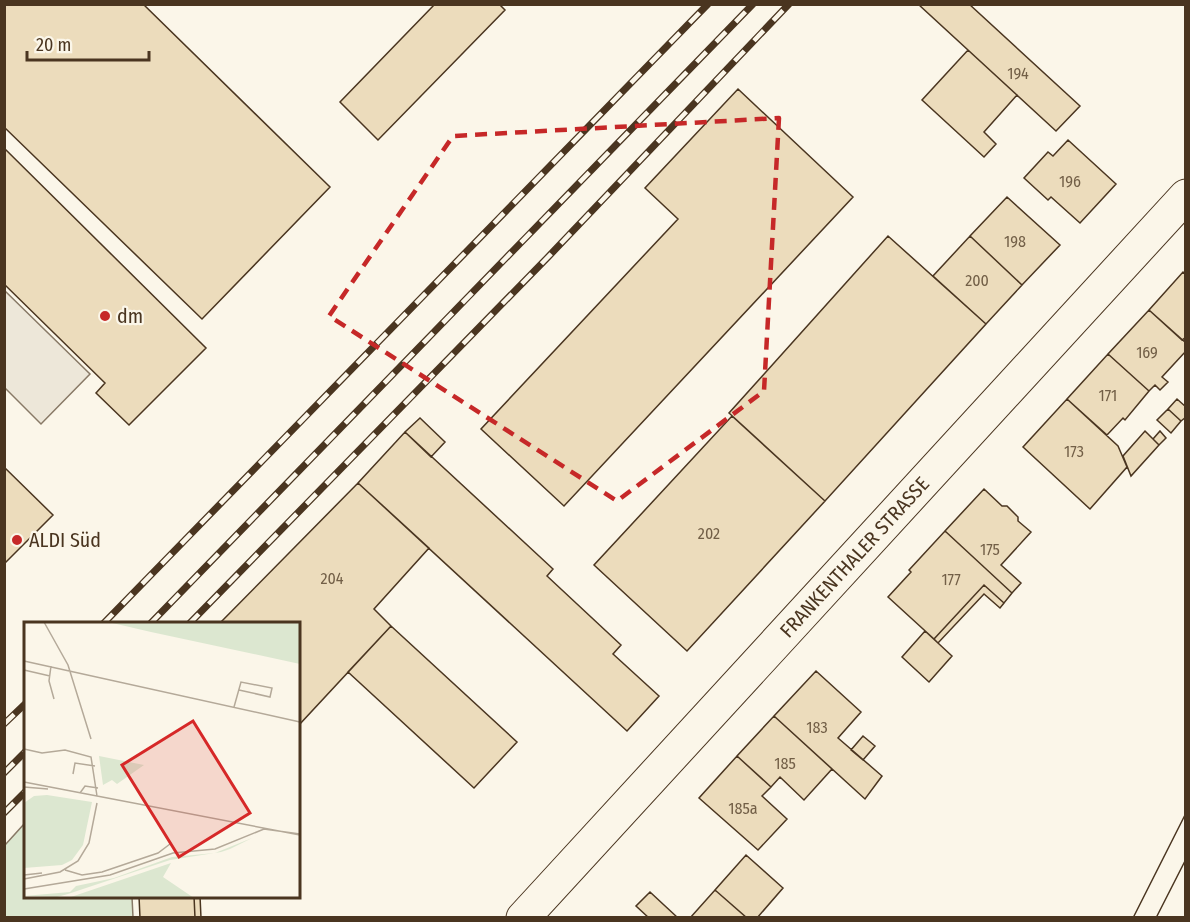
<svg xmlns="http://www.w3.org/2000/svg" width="1190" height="922" viewBox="0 0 1190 922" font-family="'Fira Sans Condensed',sans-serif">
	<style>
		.green { fill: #dce7d0; stroke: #887966; stroke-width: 1.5 }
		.parking { fill: #ede7d9; stroke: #887966; stroke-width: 1.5 }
		.building { fill: #ecdcbc; stroke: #4a3520; stroke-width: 1.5 }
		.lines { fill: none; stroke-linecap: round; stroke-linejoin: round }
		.minor-casing { stroke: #4a3520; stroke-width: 35 }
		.minor { stroke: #fbf6e9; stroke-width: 33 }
		.tram { stroke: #4a3520; stroke-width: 1.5 }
		.rail-casing { stroke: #4a3520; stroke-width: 7 }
		.rail { stroke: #fbf6e9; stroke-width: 4.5; stroke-dasharray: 14; stroke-linecap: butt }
		.marked { fill: none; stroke: #c62828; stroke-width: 4.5; stroke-dasharray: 12 8; stroke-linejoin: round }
		.poi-dot { fill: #c62828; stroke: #fbf6e9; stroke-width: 2 }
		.labels { text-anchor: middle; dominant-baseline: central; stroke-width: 4.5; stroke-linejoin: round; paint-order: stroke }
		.number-label { font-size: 16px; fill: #725f47 }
		.poi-label { font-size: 20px; fill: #4a3520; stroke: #fbf6e9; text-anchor: start }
		.street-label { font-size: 20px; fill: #4a3520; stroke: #fbf6e9 }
		.inset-road { fill: none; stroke: #b4a999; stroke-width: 1.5 }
		.view { fill: #d62828; fill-opacity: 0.15; stroke: #d62828; stroke-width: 3 }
		.inset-edge { fill: none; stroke: #4a3520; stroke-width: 3 }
	</style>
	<rect width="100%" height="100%" fill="#fbf6e9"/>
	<path class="green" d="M25 823 26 896 132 897 133 917H5V845Z"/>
	<path class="parking" d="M4 290 90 374 41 424 5 388Z"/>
	<path class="building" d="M4 4H143L330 187 202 319 4 127Z
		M435 4H499L505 10 378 140 340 102Z
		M918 4H969L1080 106 1056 131Z
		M968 50 1017 95 984 132 996 144 984 157 922 100Z
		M738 89 853 197 564 506 481 429 678 219 645 188Z
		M1068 140 1116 184 1080 223 1051 197 1048 200 1024 178 1048 152 1053 156Z
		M4 148 206 348 129 425 96 393 105 383 4 284Z
		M1007 197 1060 245 1022 285 970 236Z
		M888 236 986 324 825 501 729 413Z
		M970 236 1022 285 986 324 933 276Z
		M1183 272 1186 275V337L1182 340 1149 310Z
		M1149 310 1186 343V351L1162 377 1168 382 1160 390 1155 385 1149 391 1108 354Z
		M1108 354 1149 391 1125 420 1123 418 1107 435 1067 399Z
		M1067 399 1118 446 1127 467 1090 509 1023 447Z
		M1177 399 1186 407V417L1181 421 1168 409Z
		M1168 409 1181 421 1171 433 1157 420Z
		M732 416 825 501 687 651 594 565Z
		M420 418 445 442 431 457 405 432Z
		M1145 431 1159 445 1131 476 1123 456Z
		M1160 431 1166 438 1159 445 1153 439Z
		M405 432 553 569 547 576 621 645 613 654 659 696 627 731 358 483Z
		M4 467 53 515 4 564Z
		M358 483 429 548 374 609 391 626 298 726V624H219Z
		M984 489 1002 506H1007L1018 517V521L1031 532 1001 565 1021 583 1012 593 945 531Z
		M945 531 1012 593 1004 603 984 585 934 639 888 597 911 572 909 570Z
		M984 585 1004 603 1000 608 984 594 938 643 934 639Z
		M391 626 517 742 474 788 348 672Z
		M925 631 952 656 929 682 902 657Z
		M816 671 861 712 838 738 882 776 865 799 774 716Z
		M774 716 832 769 804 800 780 777 771 787 737 756Z
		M863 736 875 746 863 760 851 750Z
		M737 756 771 787 762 796 787 819 758 850 699 798Z
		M746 855 783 888 757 918H747L715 890Z
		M715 890 747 918H690Z
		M650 892 678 918H649L636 906Z
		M139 896H194L195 918H140Z
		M194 896H200L201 918H195Z"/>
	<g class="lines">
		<g class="minor-casing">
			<g id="minor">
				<path id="s1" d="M523 918 1186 196"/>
			</g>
		</g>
		<use href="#minor" class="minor"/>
		<path class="tram" d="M1133 918 1186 813
			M1156 918 1186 859"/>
		<g class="rail-casing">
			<path id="rail" d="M103 624 708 4
				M150 624 753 4
				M189 624 549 256 789 4
				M4 724 26 703
				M4 773 26 751
				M4 813 26 791"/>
		</g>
		<use href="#rail" class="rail"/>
	</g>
	<path class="marked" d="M779 118 764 391 617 501 329 316 453 136Z"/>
	<g class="poi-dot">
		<circle cx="105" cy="316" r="6"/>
		<circle cx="17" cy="540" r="6"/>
	</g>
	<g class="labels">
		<g class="number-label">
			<text x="1018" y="73">194</text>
			<text x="1070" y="181">196</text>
			<text x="1015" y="241">198</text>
			<text x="977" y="280">200</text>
			<text x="1147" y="352">169</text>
			<text x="1108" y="395">171</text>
			<text x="1074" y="451">173</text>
			<text x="709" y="533">202</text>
			<text x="990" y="549">175</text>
			<text x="332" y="578">204</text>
			<text x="951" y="579">177</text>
			<text x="817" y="727">183</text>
			<text x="785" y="763">185</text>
			<text x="743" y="808">185a</text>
		</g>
		<g class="poi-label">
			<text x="117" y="316">dm</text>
			<text x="29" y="540">ALDI Süd</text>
		</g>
		<g class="street-label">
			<text stroke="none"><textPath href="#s1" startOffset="490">FRANKENTHALER STRASSE</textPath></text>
		</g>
	</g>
	<g transform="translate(24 622)">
		<rect width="276" height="276" fill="#fbf6e9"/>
		<path d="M84 0H276V42L127 10ZM75 134 120 143 93 162 88 158 79 163ZM23 173 68 180 59 223 48 238 38 243 0 246V181L10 174ZM228 216 206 227 197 230 146 238 44 272 33 275 0 274 46 270 52 264 90 256 148 235 191 231ZM147 241 139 255 170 276H44Z" fill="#dce7d0"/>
		<path class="inset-road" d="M20 0 44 43 67 117M0 39 276 100M27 44 25 59 30 77M0 48 26 54M210 85 217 60 248 66 246 75 215 68M0 127 18 131 41 128 67 135 73 174M49 152 51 141 71 144M0 160 276 213M0 165 24 167M56 171 61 164 74 166M41 248 58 253 78 250 134 231 146 222M0 253 18 251M0 257 36 250 54 239 65 221 73 181M0 267 86 253 149 231 191 227 240 207 276 212"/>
		<path class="view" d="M169 99 226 191 155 235 98 143Z"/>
		<rect width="276" height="276" class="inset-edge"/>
	</g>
	<rect width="1190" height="922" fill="none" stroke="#4a3520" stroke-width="12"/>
	<path d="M27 51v9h122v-9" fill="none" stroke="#4a3520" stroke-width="3"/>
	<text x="36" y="51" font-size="18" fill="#4a3520" stroke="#fbf6e9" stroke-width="4.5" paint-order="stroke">20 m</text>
</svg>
